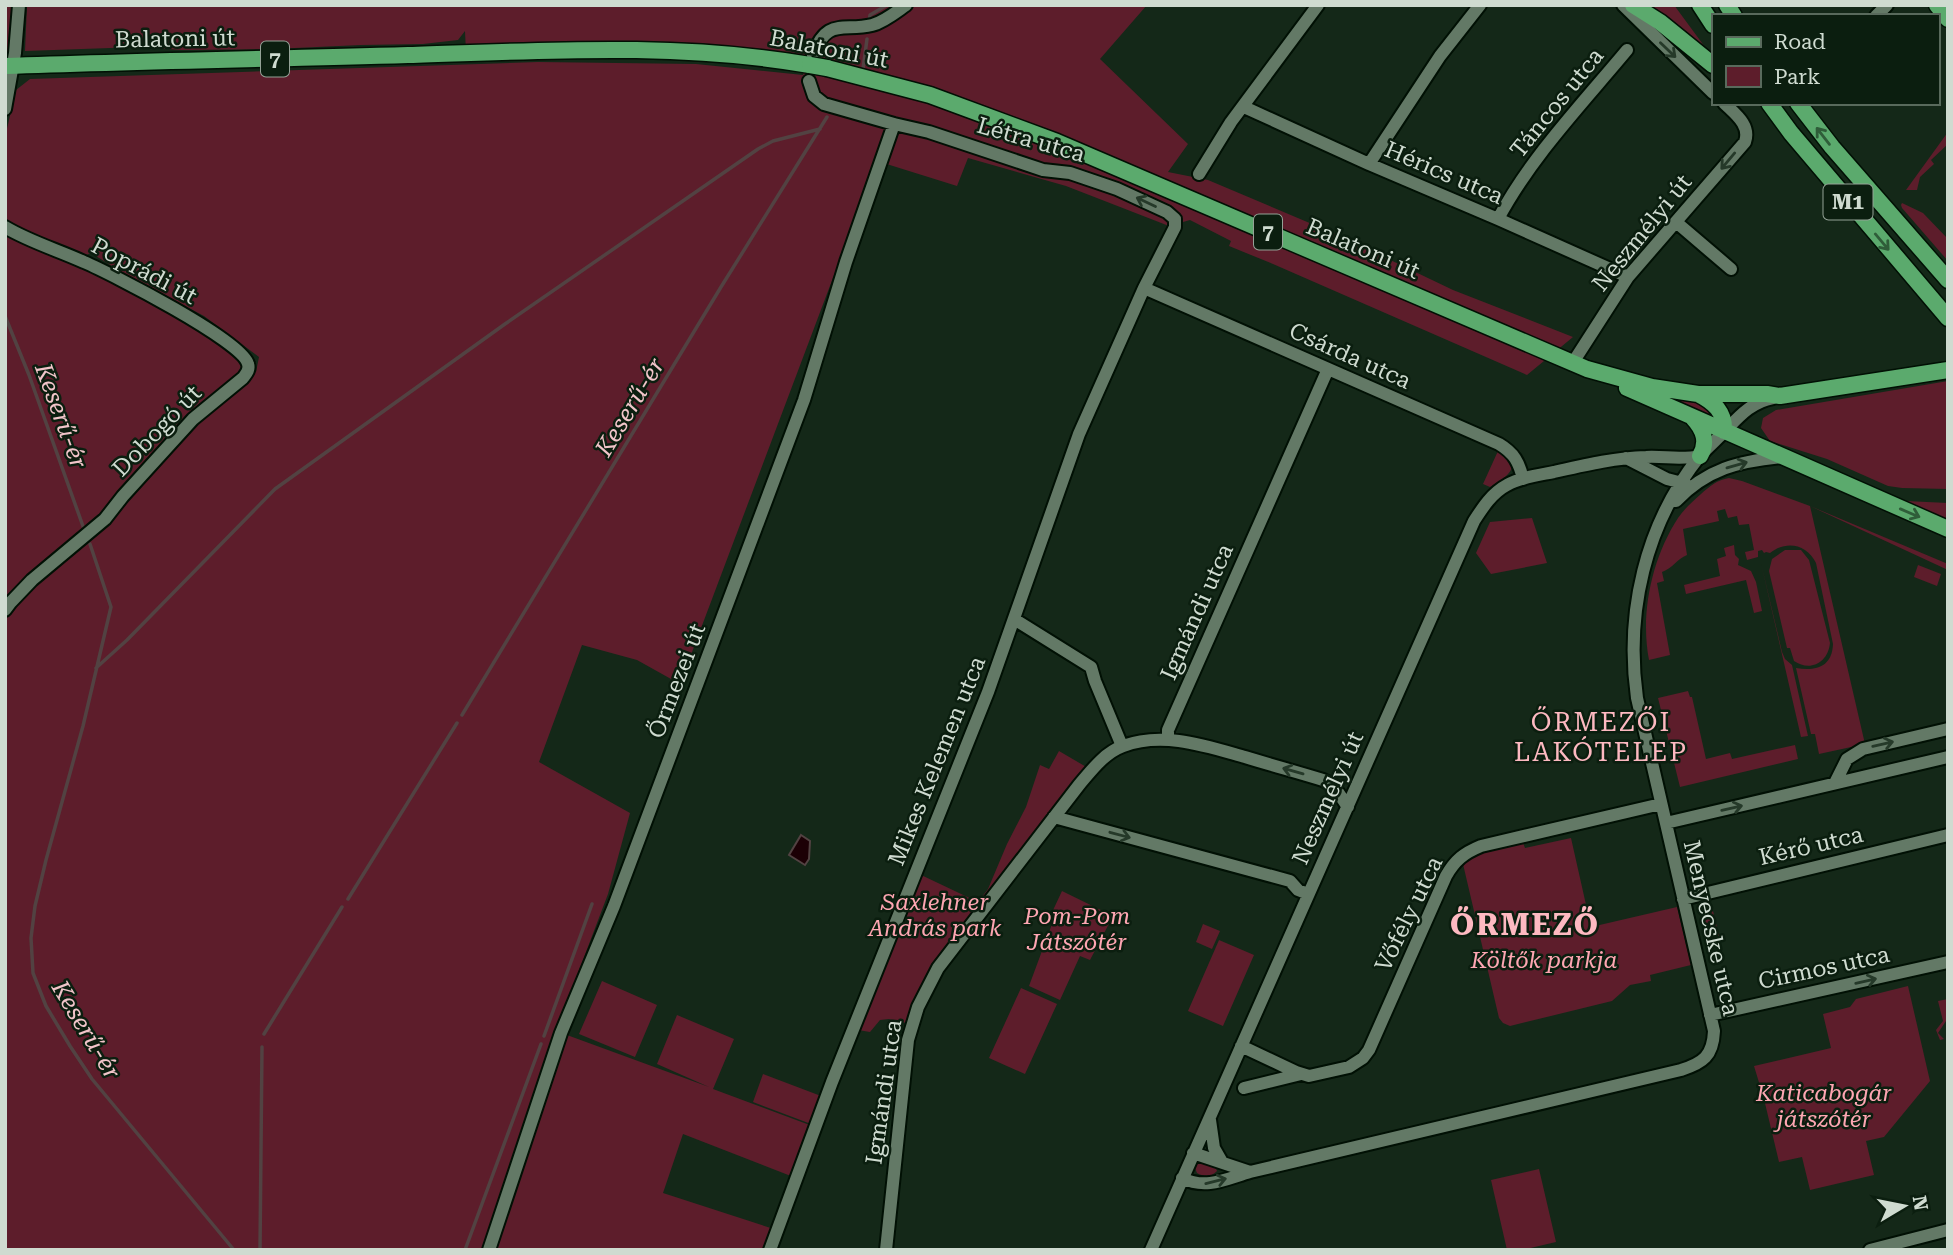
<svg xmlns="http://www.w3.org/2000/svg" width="1953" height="1255" viewBox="0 0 1953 1255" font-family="'Roboto Serif',serif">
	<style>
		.green { fill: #5d1d2b }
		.water { fill: #1c0005; stroke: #524242; stroke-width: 2 }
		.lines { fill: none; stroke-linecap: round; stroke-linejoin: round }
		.stream { stroke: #524242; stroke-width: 3.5 }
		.minor-casing { stroke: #011004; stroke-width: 16 }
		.major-casing { stroke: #011004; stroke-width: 19 }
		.minor { stroke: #637966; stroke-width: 12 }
		.major { stroke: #5baa6d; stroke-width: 16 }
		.major-bridge-casing { stroke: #011004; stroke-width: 19; stroke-linecap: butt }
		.major-bridge { stroke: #5baa6d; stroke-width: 16 }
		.oneway { stroke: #253929 }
		.oneway2 { stroke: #2f5d39 }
		.labels { text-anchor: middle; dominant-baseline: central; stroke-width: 5; stroke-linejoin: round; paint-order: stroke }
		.shield { fill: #0b1e0f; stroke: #94a296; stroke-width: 2 }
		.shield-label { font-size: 21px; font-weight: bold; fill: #cfdbd0 }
		.street-label { font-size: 23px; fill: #cfdbd0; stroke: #0b1e0f }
		.park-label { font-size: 23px; font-style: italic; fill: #fea6b2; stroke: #0b1e0f }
		.water-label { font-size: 24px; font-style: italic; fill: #f2c5ca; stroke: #0b1e0f }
		.quarter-label { font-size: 26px; letter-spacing: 2px; fill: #fdb9c1; stroke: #0b1e0f }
		.district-label { font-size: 30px; font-weight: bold; letter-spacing: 2px; fill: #fdb9c1; stroke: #0b1e0f }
	</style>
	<rect width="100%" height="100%" fill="#142818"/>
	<path class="green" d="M5 5H19L15 53 5 66Z
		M27 5H1147L1100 59 1188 144 1168 172 1208 180 1338 235 1453 290 1573 337 1527 375 1273 264 1229 246 1231 241 1190 220 1169 226 1066 186 968 158 957 186 877 161 680 684 637 660 582 645 539 762 630 813 608 894 556 1031 709 1087 657 1064 677 1015 734 1039 713 1089 815 1127 796 1178 683 1134 663 1193 777 1230 770 1250H5V231L111 279 155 303 245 358 244 377 256 372 259 357 204 316 133 279 91 253 81 257 20 234 5 221V137L16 90 30 79 538 62 696 64 803 75 809 56 738 48 688 52 466 53 465 31 458 40 423 44 361 45 273 49 182 50 139 47 25 51Z
		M1633 5H1674L1713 58Z
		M1948 132V144L1931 160 1934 164 1920 177 1917 190H1903H1906Z
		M1902 203 1923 213 1948 239V261L1902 208 1901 205Z
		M1948 381V489L1902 488 1888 486 1827 459 1770 441 1761 428 1763 418 1776 410Z
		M1644 390 1704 403 1716 419Z
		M1498 451C1525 464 1508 477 1490 487L1483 484Z
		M1729 478 1742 481 1810 506 1948 564V570L1810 506 1865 744 1819 754 1815 734H1811L1796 668C1815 671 1832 668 1833 644L1816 563C1807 544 1786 540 1770 553L1766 552 1764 553 1762 550 1758 551V557L1747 560 1745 552 1754 550 1749 524 1739 525 1737 516 1728 518 1725 509 1717 511 1719 521 1683 529 1687 555C1677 559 1673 568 1662 572L1664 581 1657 583 1670 655 1649 660C1640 613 1652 558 1678 518 1684 509 1693 501 1701 494 1710 486 1717 480 1729 478Z
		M1906 501 1948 503V522L1906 504Z
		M1532 518 1547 563 1491 574 1476 553 1490 522Z
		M1734 545 1735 555 1739 559 1738 565 1751 571 1756 582 1762 611 1754 613 1746 580 1686 594 1684 585 1720 576 1717 559 1726 556 1724 548Z
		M1785 550H1801L1809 560 1830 643C1828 663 1810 672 1794 661L1790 648H1787L1769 571 1772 559Z
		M1761 563 1782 652 1785 659 1792 665 1808 736 1801 737Z
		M1918 565 1941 574 1937 586 1914 577Z
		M1688 691 1690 697H1692L1706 759 1730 753 1732 759 1795 745 1798 759 1680 787 1658 698Z
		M1059 751 1088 768 909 1019 904 1023 889 1019 880 1020 870 1032 858 1030 919 874 978 902 988 889 1007 844 1026 807 1040 765 1049 769Z
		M1571 838 1591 927 1677 907 1691 965 1650 975 1651 981 1630 985 1612 1001 1510 1026 1503 1023 1499 1018 1463 864 1464 859 1467 856 1522 840 1525 848Z
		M1062 891 1113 916 1090 960 1080 956 1060 1000 1029 986 1052 924 1048 921Z
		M1713 911 1719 936 1711 933 1704 922 1706 914Z
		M1203 924 1220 931 1212 949 1196 942Z
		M1219 940 1254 955 1223 1026 1188 1011Z
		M602 981 657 1005 635 1057 579 1034Z
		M1908 986 1930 1081 1884 1137 1866 1141 1874 1175 1810 1190 1802 1157 1779 1162 1764 1099 1754 1066 1831 1048 1823 1014 1850 1007 1856 999Z
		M1021 988 1057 1004 1025 1074 989 1058Z
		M1948 999V1018L1938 1033 1944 1039 1940 1040 1936 1030 1943 1021 1938 1001Z
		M763 1074 821 1096 811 1124 753 1102Z
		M1203 1162 1215 1166 1217 1171C1211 1177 1204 1177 1197 1173L1195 1168 1198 1163Z
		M1539 1169 1556 1242 1522 1250H1507L1491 1180Z"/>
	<path class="water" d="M801 835 810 841 809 859 805 865 789 855Z"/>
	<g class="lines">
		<path class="stream" d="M869 21 870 15 887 5
			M863 69 867 39
			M5 316 29 375 84 529
			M90 544 111 607 83 726 46 860 35 906 31 938 33 973 46 1006 70 1046 92 1079 234 1250
			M96 668 127 640 275 489 505 324 758 149 773 141 820 129
			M462 715 721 287 827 117
			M348 899 457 723
			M264 1034 342 907
			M544 1036 592 904
			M260 1250 262 1047
			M465 1250 541 1044"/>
		<g class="minor-casing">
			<path id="minor" d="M1623 5 1713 93
				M1876 16 1887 5
				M813 55C827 17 843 32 872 25 884 22 896 12 906 5
				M1244 107 1369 164 1498 219 1628 277
				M5 109 15 53 19 5
				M1369 164 1440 56 1480 5
				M1199 174 1231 122 1318 5
				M1498 219C1531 157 1582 104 1627 50
				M1676 222 1731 269
				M5 227C30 242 58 250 84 262 110 273 243 341 248 364 250 370 246 374 243 378L193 419 123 496 105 519 32 580 11 602 5 610
				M1144 288 1499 444C1514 453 1519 462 1523 479
				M1572 364 1628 277 1745 142C1751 125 1735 114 1724 103
				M1626 458 1667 479 1686 484
				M1676 501C1707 469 1739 461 1782 457
				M1014 619 1091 667 1095 681 1122 746
				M1168 740V730L1328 369
				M1835 783 1847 759 1863 749 1948 729
				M1054 817 1290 881 1298 890 1308 894
				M1666 823 1948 757
				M1683 899 1948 835
				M1710 1015 1948 962
				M1241 1046 1296 1072 1309 1076 1349 1067 1363 1058 1369 1050 1446 876C1455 860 1464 853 1481 846L1661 804
				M1244 1088 1301 1074
				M1210 1120 1214 1148 1222 1162
				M1193 1153 1250 1172
				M1182 1178C1206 1190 1226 1179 1250 1172L1681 1070C1703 1063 1713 1056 1714 1031L1637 698C1625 613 1645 525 1699 457 1706 449 1714 442 1722 434 1737 419 1750 402 1773 398
				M489 1250 561 1033 614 906 804 400 846 262 894 124
				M770 1250 832 1082 988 692 1079 434 1144 288 1175 227V219L1167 212 1117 189 1070 173 1043 170 929 132 894 124 824 104 814 96 809 81
				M886 1250 908 1040 918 1007 938 968 1079 785C1091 771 1104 753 1123 746 1163 731 1206 746 1245 757 1271 765 1297 772 1323 780L1333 785 1348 807
				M1151 1250 1474 521C1483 507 1492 493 1507 485 1521 477 1539 475 1554 472 1585 465 1614 458 1646 457 1664 456 1681 460 1700 456
				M1870 1250 1948 1230"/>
		</g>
		<g class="major-casing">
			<path id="major" d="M1633 5 1660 22 1713 65
				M1700 5 1713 25
				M1727 5 1734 16
				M1937 5 1948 19
				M5 66C139 61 274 59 408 55 542 51 677 42 810 65
				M827 68 930 95 1057 142 1587 369 1652 387 1698 394H1767L1780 396 1948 370
				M1769 103 1791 133 1948 318
				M1798 103 1832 147 1948 280
				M1627 388 1948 529
				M1698 394C1714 402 1725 412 1724 431
				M1693 418C1704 430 1708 442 1700 456"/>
		</g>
		<use href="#minor" class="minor"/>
		<use href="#major" class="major"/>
		<g class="major-bridge-casing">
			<path id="major-bridge" d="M810 65 827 68"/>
		</g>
		<use href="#major-bridge" class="major-bridge"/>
	</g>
	<defs><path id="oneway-shaft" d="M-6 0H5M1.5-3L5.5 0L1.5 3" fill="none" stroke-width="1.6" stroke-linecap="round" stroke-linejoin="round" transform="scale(1.75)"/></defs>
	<g class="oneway">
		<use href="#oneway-shaft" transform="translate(1668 50) rotate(44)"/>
		<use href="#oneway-shaft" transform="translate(1728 161) rotate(130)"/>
		<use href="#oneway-shaft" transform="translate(1146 202) rotate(-155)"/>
		<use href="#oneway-shaft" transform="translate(1737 465) rotate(-16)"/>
		<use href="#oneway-shaft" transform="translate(1883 744) rotate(-13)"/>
		<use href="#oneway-shaft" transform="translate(1293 771) rotate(-164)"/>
		<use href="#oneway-shaft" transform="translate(1732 808) rotate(-13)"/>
		<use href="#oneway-shaft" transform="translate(1120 835) rotate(15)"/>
		<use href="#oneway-shaft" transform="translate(1866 981) rotate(-13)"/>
		<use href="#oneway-shaft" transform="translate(1216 1181) rotate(-14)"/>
	</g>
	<g class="oneway2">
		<use href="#oneway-shaft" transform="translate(1823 136) rotate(-128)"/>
		<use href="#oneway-shaft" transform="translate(1882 242) rotate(50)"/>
		<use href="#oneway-shaft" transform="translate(1910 513) rotate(23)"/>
	</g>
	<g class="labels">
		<g class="shield">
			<rect x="261" y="41.5" width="28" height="35" rx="5"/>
			<rect x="1823.5" y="184.5" width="49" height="35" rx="5"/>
			<rect x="1254" y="214.5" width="28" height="35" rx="5"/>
		</g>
		<g class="shield-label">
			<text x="275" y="59">7</text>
			<text x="1848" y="202">M1</text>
			<text x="1268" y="232">7</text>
		</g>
		<g class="street-label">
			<text transform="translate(175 39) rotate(-1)">Balatoni út</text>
			<text transform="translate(829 49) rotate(11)">Balatoni út</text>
			<text transform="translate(1557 103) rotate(-51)">Táncos utca</text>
			<text transform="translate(1031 140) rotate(16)">Létra utca</text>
			<text transform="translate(1444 173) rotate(23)">Hérics utca</text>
			<text transform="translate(1642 233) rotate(-51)">Neszmélyi út</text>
			<text transform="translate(1363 249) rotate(23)">Balatoni út</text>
			<text transform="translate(144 271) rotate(28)">Poprádi út</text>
			<text transform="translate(1350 356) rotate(24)">Csárda utca</text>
			<text transform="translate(157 431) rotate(-46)">Dobogó út</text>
			<text transform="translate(1197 612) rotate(-66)">Igmándi utca</text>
			<text transform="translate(677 681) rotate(-69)">Őrmezei út</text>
			<text transform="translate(937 761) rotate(-68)">Mikes Kelemen utca</text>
			<text transform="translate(1328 798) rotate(-66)">Neszmélyi út</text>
			<text transform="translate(1811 846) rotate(-13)">Kérő utca</text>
			<text transform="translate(1409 914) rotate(-64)">Vőfély utca</text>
			<text transform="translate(1711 928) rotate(77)">Menyecske utca</text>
			<text transform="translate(1824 968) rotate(-12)">Cirmos utca</text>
			<text transform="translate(884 1092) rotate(-82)">Igmándi utca</text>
		</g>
		<g class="park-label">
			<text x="935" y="902">Saxlehner<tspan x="935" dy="26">András park</tspan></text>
			<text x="1077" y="916">Pom-Pom<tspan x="1077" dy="26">Játszótér</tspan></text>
			<text x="1544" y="960">Költők parkja</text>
			<text x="1824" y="1093">Katicabogár<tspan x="1824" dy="26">játszótér</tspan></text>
		</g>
		<g class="water-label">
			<text transform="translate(630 407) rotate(-59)">Keserű-ér</text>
			<text transform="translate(61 416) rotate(70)">Keserű-ér</text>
			<text transform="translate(86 1030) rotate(59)">Keserű-ér</text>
		</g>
		<g class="quarter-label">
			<text x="1601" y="722">ŐRMEZŐI<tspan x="1601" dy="30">LAKÓTELEP</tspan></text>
		</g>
		<g class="district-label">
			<text x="1525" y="924">ŐRMEZŐ</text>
		</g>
	</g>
	<rect width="1953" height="1255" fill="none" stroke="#cfdbd0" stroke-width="14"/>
	<rect x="1712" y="14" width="228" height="91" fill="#0b1e0f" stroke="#596a5c" stroke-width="2"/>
	<rect x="1726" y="37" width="35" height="10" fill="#5baa6d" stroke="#596a5c" stroke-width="2"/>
	<text x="1774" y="49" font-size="21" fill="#cfdbd0">Road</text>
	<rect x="1726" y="66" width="35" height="21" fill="#5d1d2b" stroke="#596a5c" stroke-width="2"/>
	<text x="1774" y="84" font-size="21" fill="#cfdbd0">Park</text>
	<g transform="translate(1904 1206) rotate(80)" stroke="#0b1e0f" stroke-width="5" paint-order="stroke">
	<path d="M0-5L12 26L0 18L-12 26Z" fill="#cfdbd0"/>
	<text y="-10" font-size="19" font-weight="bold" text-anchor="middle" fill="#cfdbd0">N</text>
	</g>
</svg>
